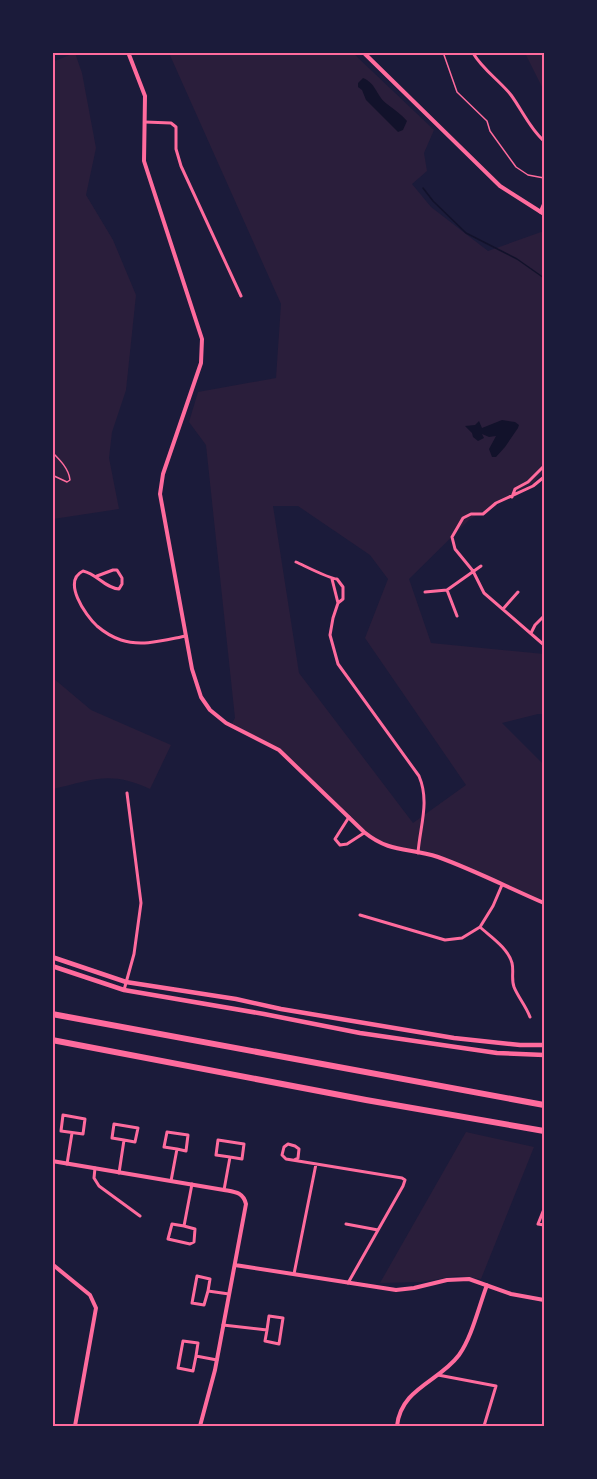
<svg xmlns="http://www.w3.org/2000/svg" width="597" height="1479" viewBox="0 0 597 1479" font-family="Arial,sans-serif">
	<style>
		.green { fill: #2a1e3b; fill-rule: evenodd }
		.water { fill: #12122b }
		.lines { fill: none; stroke-linecap: round; stroke-linejoin: round }
		.stream { stroke: #12122b; stroke-width: 1.5 }
		.path { stroke: #ff6b9d; stroke-width: 1.5 }
		.minor { stroke: #ff6b9d; stroke-width: 3 }
		.tertiary { stroke: #ff6b9d; stroke-width: 4 }
		.secondary { stroke: #ff6b9d; stroke-width: 4.5 }
		.motorway { stroke: #ff6b9d; stroke-width: 6 }
		.neatline { fill: none; stroke: #ff6b9d; stroke-width: 2 }
	</style>
	<rect width="100%" height="100%" fill="#1b1b3a"/>
	<path class="green" d="M75 53 82 73 96 148 86 195 113 240 136 295 126 390 112 432 109 458 119 509 53 519 52 62Z
		M169 53H353L434 130 424 153 427 171 412 184 431 207 488 251 544 231V471L534 482 470 519 409 579 431 643 544 654V714H538L502 723 544 765V903L438 858 378 842 279 750 231 725 235 718 206 445 189 422 198 392 276 378 281 304ZM273 506H298L370 555 388 579 365 638 466 785 413 823 299 673Z
		M525 53H544V89H543Z
		M53 678 91 710 171 745 150 789C110 770 92 780 53 789Z
		M466 1132 534 1147 481 1279 457 1276 421 1282 380 1283Z"/>
	<path class="water" d="M363 78C376 83 377 97 387 104 395 110 401 114 407 121L403 130 398 132 366 100 362 90 358 87V83Z
		M502 420 515 422 519 425 518 428 505 447 496 457H492L489 449 496 436 489 437 482 434 484 438 478 441 473 437 472 433 465 426 475 425 479 421 482 428Z"/>
	<g class="lines">
		<path class="stream" d="M423 188 433 201 466 233 517 259 544 278"/>
		<path class="path" d="M443 52 457 92 487 121 490 131 516 167 528 175 544 178
			M52 452C60 460 69 469 70 480L67 482 52 475"/>
		<path class="minor" d="M473 53C483 70 499 80 511 95 522 110 530 129 544 141
			M145 122 171 123 176 127V149L181 166 241 296
			M540 212 544 203
			M544 477 533 486 496 503 483 514H471L463 518 452 537 455 549 473 571 484 593 544 645
			M512 497 515 489 528 482 544 466
			M296 562C305 566 330 579 337 579L343 587V599L338 603 333 618 330 635 338 664 419 776C430 802 420 826 418 853
			M97 576 113 570H117L122 578V584L119 589C105 588 97 574 83 571 62 581 85 615 97 626 104 632 112 637 121 640 142 647 165 640 186 636
			M332 579 338 603
			M425 592 447 590
			M503 609 518 592
			M457 616 447 590 481 566
			M531 633 535 625 544 616
			M349 817 335 839 340 845 347 844 364 833
			M360 915 445 940 462 938 480 927 493 906 502 885
			M480 927C491 937 508 948 512 963 514 971 511 979 514 987 518 997 526 1006 530 1017
			M124 990 134 954 141 903 127 793
			M63 1115 85 1119 83 1134 61 1131Z
			M294 1160 298 1158 299 1149 295 1146 288 1144 284 1147 282 1155 286 1159 402 1178 405 1180 403 1186 348 1283
			M67 1164 72 1133
			M95 1168 94 1178 99 1186 140 1216
			M119 1173 124 1140 112 1138 114 1124 138 1128 135 1142 124 1140
			M171 1181 177 1149 164 1147 167 1132 188 1135 186 1151 177 1149
			M224 1190 230 1157 216 1155 218 1140 244 1144 242 1159 230 1157
			M544 1209 538 1224 544 1225
			M346 1224 378 1230
			M184 1226 172 1224 168 1239 190 1244 194 1242 195 1229 184 1226 192 1184
			M294 1274 316 1164
			M208 1291 204 1305 192 1303 197 1276 210 1279 208 1291 229 1294
			M223 1325 267 1330 265 1341 279 1344 283 1318 269 1316 267 1330
			M196 1356 193 1371 178 1368 183 1341 198 1343 196 1356 217 1360
			M438 1375 496 1386 484 1426"/>
		<path class="tertiary" d="M128 52 145 96 144 161 202 339 201 363 163 474 160 494 192 669 201 697 210 710 226 723 279 750 364 832C391 854 409 847 438 857 474 870 509 888 544 903
			M363 52 500 186 544 214
			M52 1161 224 1190C235 1192 243 1192 246 1204L215 1370 200 1426
			M52 1264 90 1295 96 1308 75 1426
			M235 1265 396 1290 414 1288 447 1280 469 1279 511 1294 544 1300
			M397 1426C401 1388 439 1382 459 1355 472 1337 479 1306 487 1285"/>
		<path class="secondary" d="M52 957 126 982 236 999 281 1009 454 1038 520 1045H544
			M52 966 124 990 264 1014 360 1033 497 1053 544 1055"/>
		<path class="motorway" d="M52 1014 544 1105
			M52 1040 366 1100 544 1131"/>
	</g>
	<rect width="597" height="1479" fill="none" stroke="#1b1b3a" stroke-width="108"/>
	<rect x="54" y="54" width="489" height="1371" class="neatline"/>
</svg>
